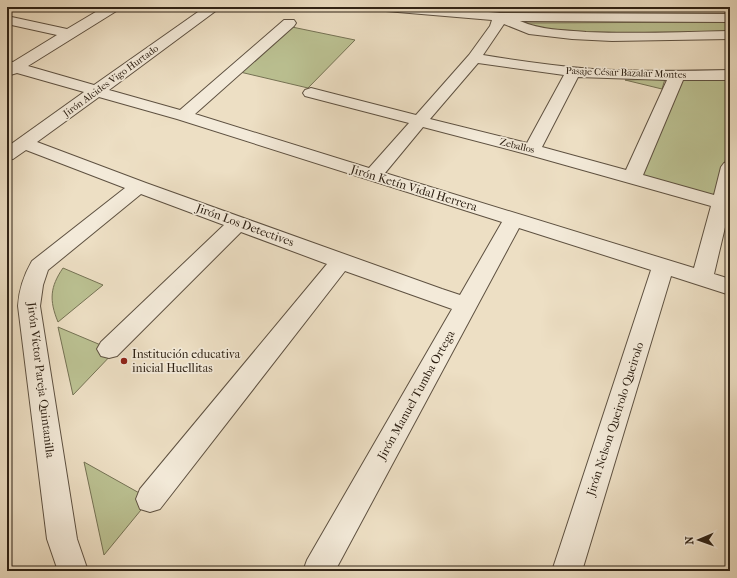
<svg xmlns="http://www.w3.org/2000/svg" width="737" height="578" viewBox="0 0 737 578" font-family="'IM FELL French Canon',serif">
	<style>
		.green { fill: #bbc192; stroke: #757254 }
		.lines { fill: none; stroke-linecap: round; stroke-linejoin: round }
		.minor-casing { stroke: #5e5141; stroke-width: 2 }
		.minor { fill: #f3ead9; fill-rule: evenodd }
		.poi-dot { fill: #8f2418; stroke: #f3ead9; stroke-width: 1.5 }
		.labels { text-anchor: middle; dominant-baseline: central; stroke-width: 3.5; stroke-linejoin: round; paint-order: stroke }
		.far-street-label { font-size: 10px; fill: #2f2215; stroke: #f3ead9 }
		.street-label { font-size: 12px; fill: #2f2215; stroke: #f3ead9 }
		.poi-label { font-size: 12px; fill: #2f2215; stroke: #f3ead9; text-anchor: start }
	</style>
	<rect width="100%" height="100%" fill="#eddfc4"/>
	<filter id="stains"><feTurbulence type="fractalNoise" baseFrequency=".005" numOctaves="4"/><feColorMatrix values="0 0 0 0 .2 0 0 0 0 .09 0 0 0 0 .02 0 0 0 .5 -.17"/></filter>
	<radialGradient id="worn" r=".72"><stop offset=".6" stop-color="#630" stop-opacity="0"/><stop offset="1" stop-color="#630" stop-opacity=".3"/></radialGradient>
	<path class="green" d="M730 22V32L605 34 542 30 523 23Z
		M292 27 355 40 308 88 240 72Z
		M730 78V141L716 198 637 176 680 79Z
		M665 79 662 89 625 80Z
		M63 268 103 285 58 322C49 300 50 287 63 268Z
		M58 327 115 351 73 395Z
		M84 462 150 499 104 555Z"/>
	<g class="lines">
		<g class="minor-casing">
			<path id="minor" d="M104 7H120L118 10 28 66 94 85 205 7H221L109 90 180 110 284 20H294L296 23 294 26 195 114 369 168 409 123 305 96 303 93 305 90 311 88 416 115 469 55 490 26 492 20 386 11 381 10 379 7H431L500 13 730 14V22L520 21C540 30 564 30 586 32 634 34 682 32 730 31V39L612 41 572 39 529 34 504 24 483 55C520 61 556 66 593 69 638 72 684 71 730 70V80H683L643 175 714 195 721 167 724 163 730 162V206L714 274 730 279V295L671 276 582 571H552L651 270 519 228 335 571H303L307 560 452 309 345 271 160 509 150 512 140 509 136 499 140 489 327 264 241 232 117 356 109 358 101 356 97 349 101 342 224 225 141 194 48 270 43 285 40 306 77 539 88 571H58L47 539 18 306C19 289 24 275 32 261L125 188 26 150 13 159 7 160V147L84 92 17 73 7 76V61L13 62 57 35 7 24V16L67 29ZM478 63 564 75 527 143 430 119ZM578 77 667 80 626 170 542 147ZM99 97 177 119 502 222 460 295 442 289 146 183 37 142ZM423 127 526 154 711 206 694 268 385 173Z"/>
		</g>
		<use href="#minor" class="minor"/>
	</g>
	<circle class="poi-dot" cx="124" cy="361" r="4"/>
	<g class="labels">
		<g class="far-street-label">
			<text transform="translate(626 73) rotate(2)">Pasaje César Bazalar Montes</text>
			<text transform="translate(111 81) rotate(-36)">Jirón Alcides Vigo Hurtado</text>
			<text transform="translate(517 146) rotate(14)">Zeballos</text>
		</g>
		<g class="street-label">
			<text transform="translate(414 188) rotate(17)">Jirón Ketín Vidal Herrera</text>
			<text transform="translate(245 225) rotate(20)">Jirón Los Detectives</text>
			<text transform="translate(41 380) rotate(83)">Jirón Víctor Pareja Quintanilla</text>
			<text transform="translate(416 395) rotate(-61)">Jirón Manuel Tumba Ortega</text>
			<text transform="translate(615 419) rotate(-72)">Jirón Nelson Queirolo Queirolo</text>
		</g>
		<g class="poi-label">
			<text x="132" y="354">Institución educativa<tspan x="132" dy="14">inicial Huellitas</tspan></text>
		</g>
	</g>
	<rect width="737" height="578" fill="none" stroke="#eddfc4" stroke-width="24"/>
	<rect x="8" y="8" width="721" height="562" fill="none" stroke="#2f2215" stroke-width="2"/>
	<rect x="12" y="12" width="713" height="554" fill="none" stroke="#2f2215"/>
	<g transform="translate(699 540) rotate(268)" stroke="#f3ead9" stroke-width="3" paint-order="stroke">
	<path d="M0-3L7 15L0 10L-7 15Z" fill="#2f2215"/>
	<text y="-6" font-size="11" font-weight="bold" text-anchor="middle" fill="#2f2215">N</text>
	</g>
	<rect width="100%" height="100%" filter="url(#stains)"/>
	<rect width="100%" height="100%" fill="url(#worn)"/>
</svg>
